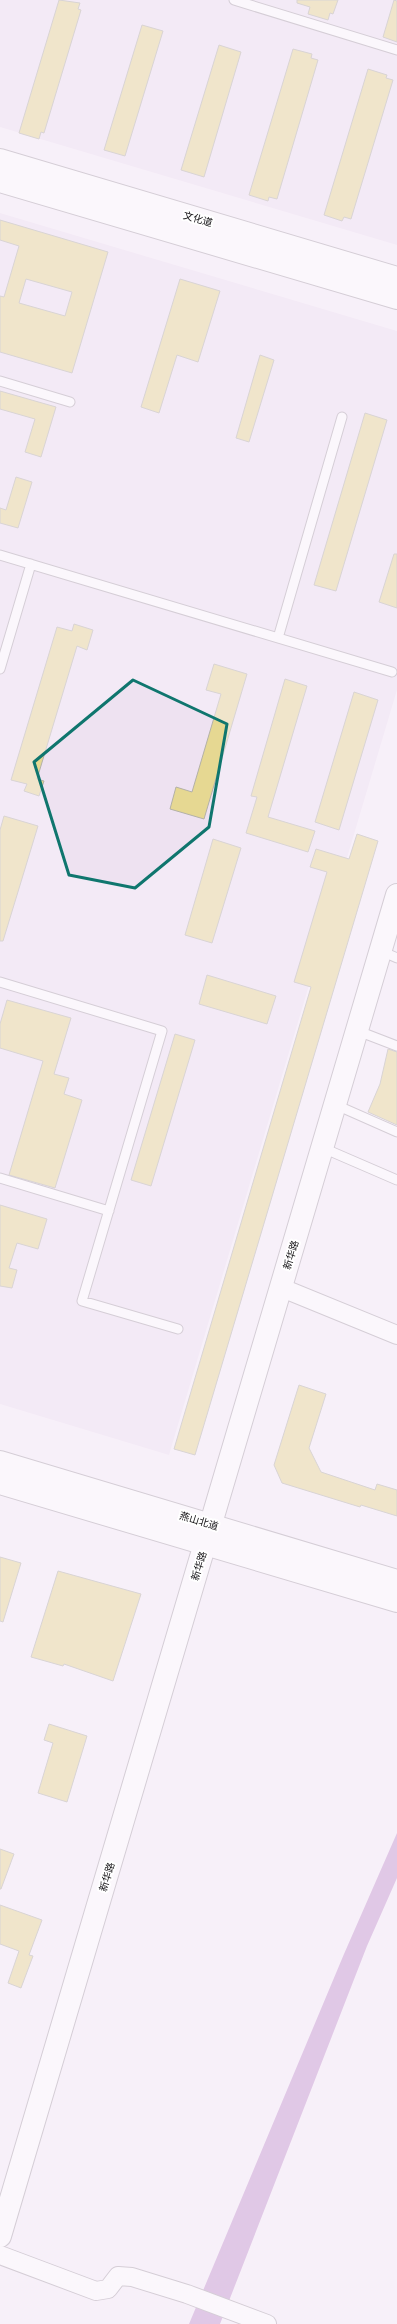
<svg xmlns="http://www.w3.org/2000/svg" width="397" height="2324" viewBox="0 0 397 2324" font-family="'Roboto Condensed','Noto Sans SC',sans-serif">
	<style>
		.built { fill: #eee2f1 }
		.water { fill: #c497ce }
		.building { fill: #e6d892; stroke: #b3b1a7; fill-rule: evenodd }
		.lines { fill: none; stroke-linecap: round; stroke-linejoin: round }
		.service-casing { stroke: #aba4ac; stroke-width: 11 }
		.minor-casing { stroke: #aba4ac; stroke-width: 20 }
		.secondary-casing { stroke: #aba4ac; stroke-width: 24 }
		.primary-casing { stroke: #aba4ac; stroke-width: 24 }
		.service { stroke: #fff; stroke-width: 9 }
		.minor { stroke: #fff; stroke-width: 18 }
		.secondary { stroke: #fff; stroke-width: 22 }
		.primary { stroke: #fff; stroke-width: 22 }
		.marked { fill: none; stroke: #0f766e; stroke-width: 3; stroke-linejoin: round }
		.labels { text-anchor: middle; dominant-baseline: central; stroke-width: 4; stroke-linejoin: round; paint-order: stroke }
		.street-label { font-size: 10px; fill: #121013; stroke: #fff }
	</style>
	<rect width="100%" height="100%" fill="#f7f0f9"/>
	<path class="built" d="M0 0H397V245L0 127Z
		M0 213 397 331V690L169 1455 0 1404Z"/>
	<path class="water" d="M397 1833V1878L367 1946 220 2324H189L344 1954Z"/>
	<path class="building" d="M59 0 80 3 78 9 81 10 44 133 41 132 39 139 19 133Z
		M297 0H338L333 14 330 13 328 20 308 14 310 7 297 3Z
		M394 0 397 1V42L383 37Z
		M142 25 163 31 125 156 104 150Z
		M219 45 241 52 204 177 181 170Z
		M293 49 312 54 311 58 318 60 277 199 269 197 268 201 249 195Z
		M368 69 387 75 386 78 393 80 351 219 344 217 342 221 324 215Z
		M0 220 108 252 72 373 0 352V296L4 297 19 246 0 240ZM26 279 72 292 65 316 19 303Z
		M180 279 220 291 198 362 177 355 159 413 141 407Z
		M260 355 274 360 249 442 236 438Z
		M0 391 56 407 41 457 25 452 35 419 0 409Z
		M365 413 387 420 336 591 314 585Z
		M16 477 32 482 18 528 0 523V508L6 510Z
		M394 554H397V608L379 602Z
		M74 624 93 630 87 650 77 646 37 779 44 781 39 796 24 791 27 784 11 780 57 627 72 631Z
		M214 664 247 674 204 819 170 809 176 787 192 792 221 694 206 690Z
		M285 679 307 686 268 817 315 831 308 852 246 833 257 797 251 796Z
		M354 692 378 700 339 830 315 822Z
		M4 816 38 826 3 941H0V830Z
		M357 834 378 841 195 1455 174 1449 311 987 294 982 327 872 310 867 316 849 349 859Z
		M213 839 241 848 212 943 185 935Z
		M207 975 276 996 267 1024 199 1004Z
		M7 1000 71 1018 54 1074 69 1078 64 1094 82 1100 55 1188 9 1175 43 1061 0 1048V1024Z
		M175 1034 195 1040 151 1186 131 1180Z
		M388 1049 397 1052V1125L368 1112 380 1084Z
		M0 1205 47 1219 38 1249 17 1243 9 1268 17 1270 12 1288 0 1286Z
		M299 1385 326 1394 309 1448 321 1472 375 1490 377 1484 397 1490V1516L361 1505 360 1507 282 1483 274 1465Z
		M0 1557 21 1563 3 1622 0 1621Z
		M58 1571 141 1594 113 1681 64 1664 63 1666 31 1657Z
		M49 1724 87 1736 67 1802 38 1793 53 1743 44 1740Z
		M0 1849 14 1854 1 1889H0Z
		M0 1905 42 1920 29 1955 33 1956 21 1988 8 1983 19 1951 0 1944Z"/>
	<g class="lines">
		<g class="service-casing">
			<path id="service" d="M234 0 397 50
				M0 381 70 402
				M0 555 392 672
				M278 638 342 417
				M0 669 31 564
				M381 951 397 958
				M0 982 162 1031 82 1301 178 1329
				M358 1031 397 1046
				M336 1105 397 1132
				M323 1148 397 1180
				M0 1178 109 1211"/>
		</g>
		<g class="minor-casing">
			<path id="minor" d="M282 1288 397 1335
				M0 2255 96 2291 108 2289 118 2276 132 2277 187 2294 267 2324"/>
		</g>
		<g class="secondary-casing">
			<path id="secondary" d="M0 160 397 278
				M0 181 397 298
				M0 2236 397 895"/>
		</g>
		<g class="primary-casing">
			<path id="primary" d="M0 1462 397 1581
				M0 1483 397 1601"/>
		</g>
		<use href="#service" class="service"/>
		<use href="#minor" class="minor"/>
		<use href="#secondary" class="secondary"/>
		<use href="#primary" class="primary"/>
	</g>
	<path d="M0 0H397V2324H0ZM133 680 227 724 209 827 135 888 69 875 34 762Z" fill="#f7f0f9" fill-opacity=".55" fill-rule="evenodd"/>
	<path class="marked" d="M133 680 227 724 209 827 135 888 69 875 34 762Z"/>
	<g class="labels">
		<g class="street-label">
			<text transform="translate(198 219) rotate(16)">文化道</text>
			<text transform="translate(291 1255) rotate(-73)">新华路</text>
			<text transform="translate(199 1521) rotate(17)">燕山北道</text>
			<text transform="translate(199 1566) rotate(-73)">新华路</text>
			<text transform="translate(107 1877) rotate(-73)">新华路</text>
		</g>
	</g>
</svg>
